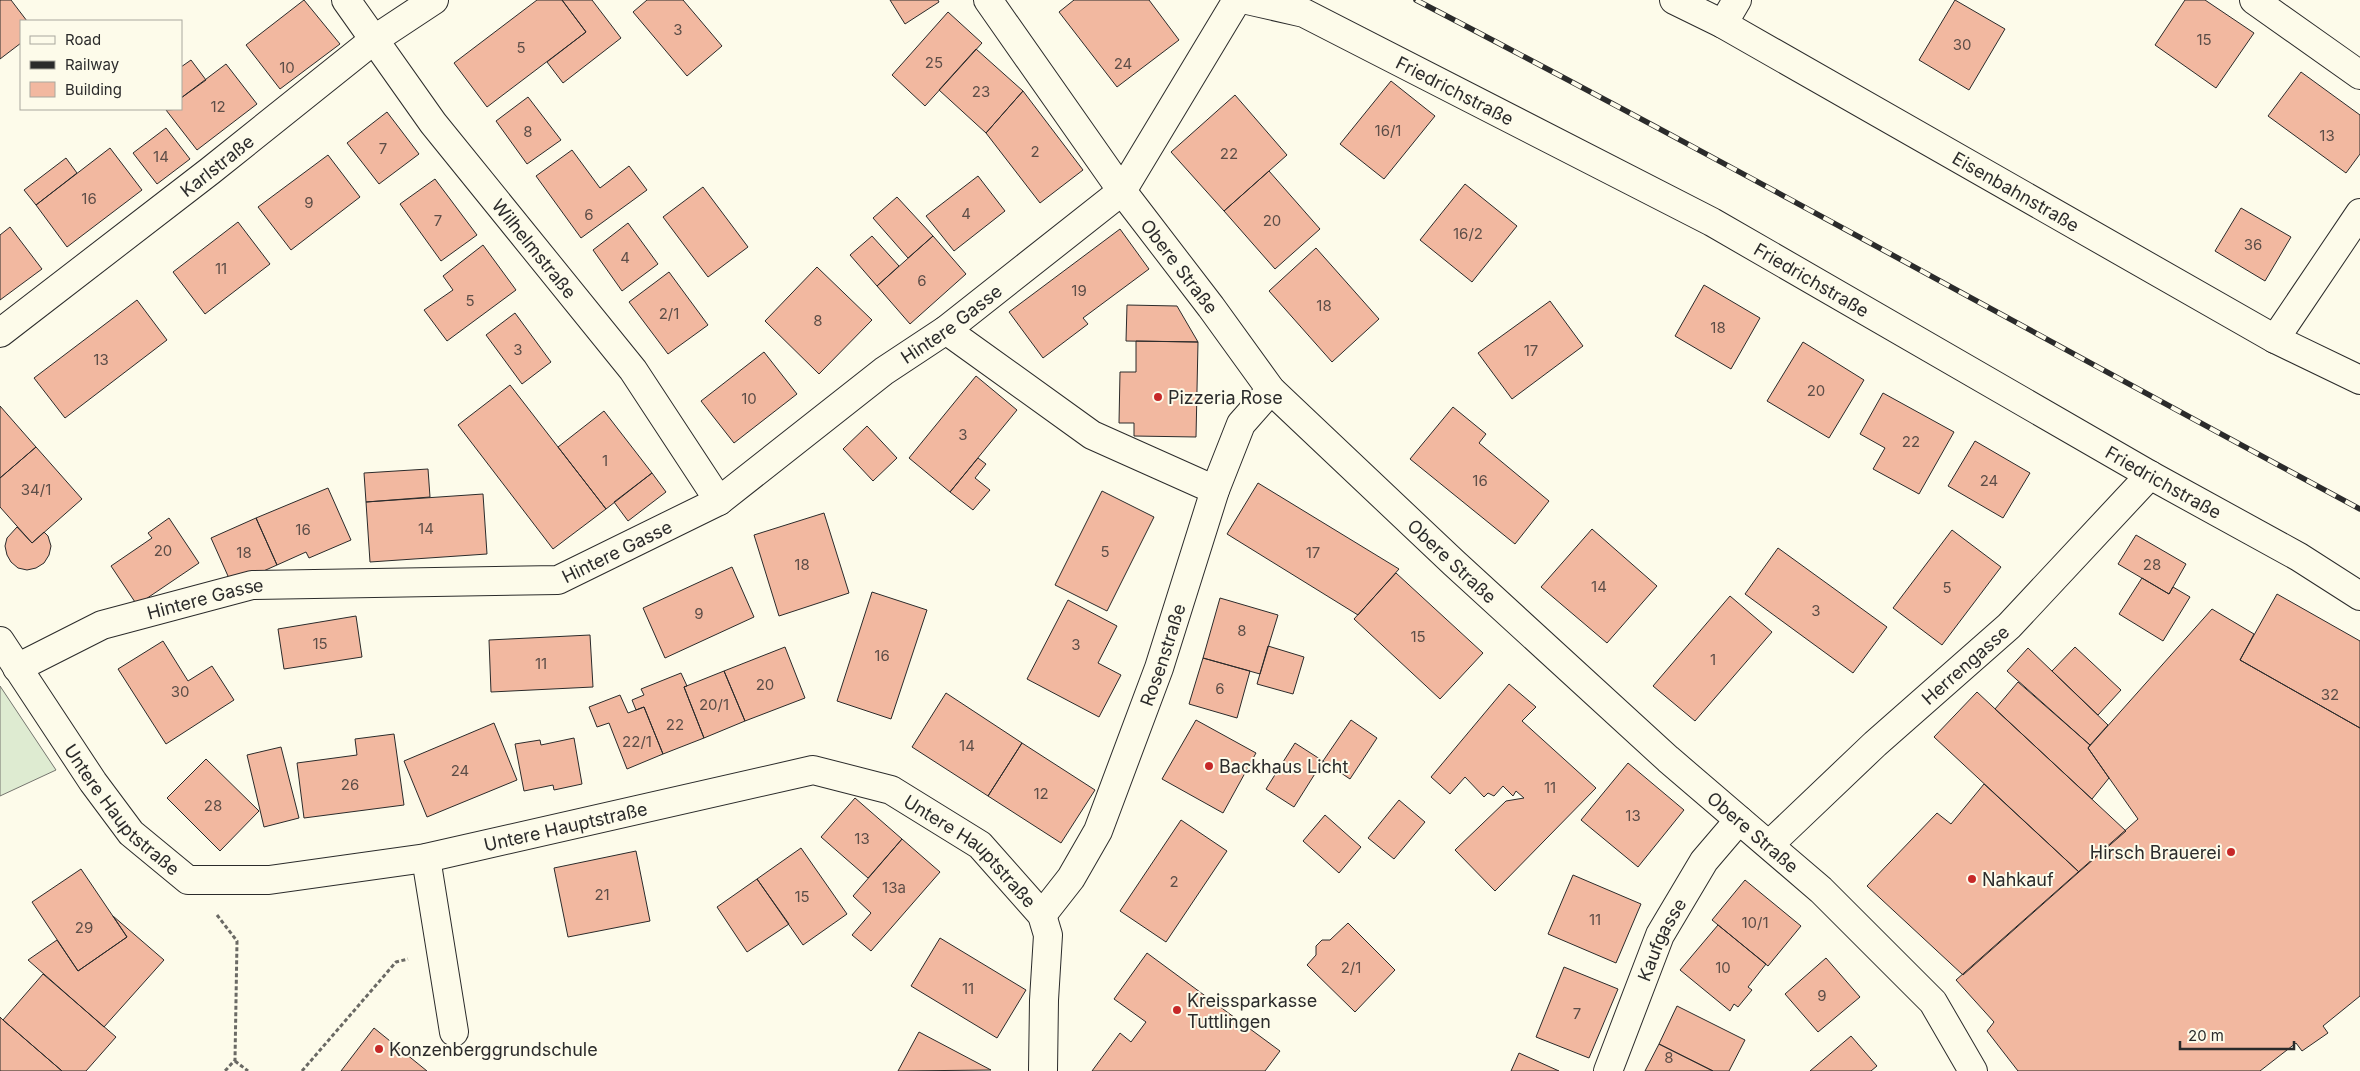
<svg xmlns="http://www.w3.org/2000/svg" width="2360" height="1071" viewBox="0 0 2360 1071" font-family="Inter,sans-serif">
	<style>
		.green { fill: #deebd1; stroke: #74746e }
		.building { fill: #f2b8a0; stroke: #2b2b2b }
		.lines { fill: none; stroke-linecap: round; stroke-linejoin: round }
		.minor-casing { stroke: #2b2b2b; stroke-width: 30 }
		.path { stroke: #6a6964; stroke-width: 3; stroke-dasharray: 4 2.5; stroke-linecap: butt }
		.minor { stroke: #fdfbea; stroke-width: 28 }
		.rail-casing { stroke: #2b2b2b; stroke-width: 5.5 }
		.rail { stroke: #fdfbea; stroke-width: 4; stroke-dasharray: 11; stroke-linecap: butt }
		.poi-dot { fill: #c62828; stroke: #fdfbea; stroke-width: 2 }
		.labels { text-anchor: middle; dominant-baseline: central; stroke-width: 4; stroke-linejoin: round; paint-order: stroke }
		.number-label { font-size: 15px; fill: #5d4e48 }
		.street-label { font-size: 18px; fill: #2b2b2b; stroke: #fdfbea }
		.poi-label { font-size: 18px; fill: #2b2b2b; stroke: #fdfbea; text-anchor: start }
	</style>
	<rect width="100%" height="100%" fill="#fdfbea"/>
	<path class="green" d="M0 686 56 770 0 796Z"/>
	<path class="building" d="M0 0H11L27 21H21V43L0 59Z
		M304 0 340 44 280 89 246 45Z
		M537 0H562L586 32 487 107 454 63Z
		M562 0H592L621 38 563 83 547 62 586 32Z
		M647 0H683L722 46 687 76 633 12Z
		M890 0H938L939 2 905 24Z
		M1074 0H1149L1179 40 1117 87 1059 12Z
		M1955 0 2005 29 1969 90 1919 60Z
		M2185 0H2205L2254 33 2216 88 2155 45Z
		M948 12 982 43 925 106 892 75Z
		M976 49 1023 91 986 133 939 90Z
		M191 60 206 80 181 98V67Z
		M226 64 257 104 197 150 166 110 181 109V98Z
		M2301 72 2360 115V154L2346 173 2268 116Z
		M1391 81 1435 116 1384 179 1340 144Z
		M1023 91 1083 170 1040 203 986 133Z
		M1235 95 1287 155 1224 211 1171 152Z
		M528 97 561 140 527 164 496 121Z
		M387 112 419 154 379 184 347 143Z
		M166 128 190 159 157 184 133 153Z
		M110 148 142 190 67 247 36 205Z
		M572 150 600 188 629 166 647 190 581 238 536 176Z
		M328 155 360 197 291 250 258 207Z
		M66 158 77 173 36 205 24 190Z
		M1269 171 1320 229 1275 269 1224 211Z
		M978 176 1005 211 954 251 926 216Z
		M435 179 477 235 441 261 400 204Z
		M1465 184 1517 226 1472 282 1420 240Z
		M703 187 748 247 708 277 663 217Z
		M897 197 933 236 908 258 873 218Z
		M2241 208 2291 237 2265 281 2215 251Z
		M238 222 270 264 205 314 173 272Z
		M628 223 658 264 622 291 593 250Z
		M10 227 42 269 0 300V235Z
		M1120 229 1149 269 1083 318 1088 324 1043 358 1009 312Z
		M872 236 899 266 877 286 850 255Z
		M933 236 966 274 910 324 877 286Z
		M483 245 516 290 447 341 424 310 453 290 443 276Z
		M1316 248 1379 319 1332 362 1269 291Z
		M817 267 872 320 819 374 765 321Z
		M669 272 708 325 668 354 629 302Z
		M1704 285 1760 318 1731 369 1675 336Z
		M137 300 167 340 65 418 34 378Z
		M1550 301 1583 346 1512 399 1478 353Z
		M1127 305 1177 306 1198 342 1126 341Z
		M515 313 551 362 522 384 486 335Z
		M1136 341 1198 342 1196 437 1134 436V423H1119L1120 372H1136Z
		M1803 342 1864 380 1829 438 1767 401Z
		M764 352 797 394 734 443 701 401Z
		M976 376 1017 410 950 492 909 458Z
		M510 385 606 509 553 549 458 425Z
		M1883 393 1954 432 1919 494 1873 469 1885 448 1860 434Z
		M0 406 36 447 0 478Z
		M1453 407 1486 434 1479 443 1549 501 1515 544 1410 459Z
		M604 411 652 473 606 509 558 447Z
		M867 426 897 458 873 481 843 449Z
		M1975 441 2030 473 2003 518 1948 486Z
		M36 447 82 499 32 543 0 507V478Z
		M978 458 986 464 975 478 990 490 973 510 950 492Z
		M428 469 430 497 366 502 364 473Z
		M652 473 666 492 628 521 614 502Z
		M1258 483 1399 569 1358 615 1227 534Z
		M328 488 351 540 309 558 306 552 277 565 256 518Z
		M1102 491 1154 517 1107 611 1055 585Z
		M483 494 487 554 370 562 366 502Z
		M824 513 849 593 779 616 754 535Z
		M169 518 199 563 137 605 111 566 152 538 148 533Z
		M256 518 277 565 232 585 211 538Z
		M17 527 32 543 44 532 48 536 51 546 49 555 44 563 36 568 27 570 18 568 11 562 7 555 5 546 7 538Z
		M1592 529 1657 586 1607 643 1541 587Z
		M1952 530 2001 567 1942 645 1893 608Z
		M2136 535 2186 564 2169 594 2118 564Z
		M1778 548 1887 627 1853 673 1745 594Z
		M732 567 754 617 665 658 643 608Z
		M1396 573 1483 653 1440 699 1354 619Z
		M2142 578 2169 594 2173 587 2190 597 2163 641 2119 614Z
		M872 592 927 610 891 719 837 701Z
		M2277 594 2360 641V728L2240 660Z
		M1730 596 1772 632 1695 721 1653 686Z
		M1220 598 1278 615 1260 674 1203 658Z
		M1068 600 1117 626 1098 663 1121 675 1099 717 1027 679Z
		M2212 609 2254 634 2240 660 2360 728V996L2323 1026 2328 1033 2302 1051 2296 1043 2260 1071H2018L1987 1031 1994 1022 1956 980 2138 819 2088 748Z
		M356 616 362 657 284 669 278 629Z
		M590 635 593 687 491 692 489 640Z
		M163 641 188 681 212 666 234 700 166 744 118 669Z
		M1268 646 1304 657 1293 694 1257 684Z
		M785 647 805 698 745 721 724 671Z
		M2075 647 2121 690 2098 715 2052 671Z
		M2028 648 2108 725 2090 745 2007 671Z
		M1203 658 1250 671 1237 718 1189 704Z
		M724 671 745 721 704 738 684 687Z
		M681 673 687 686 684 687 704 738 663 754 644 707 636 710 632 700 644 695 641 689Z
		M2018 682 2090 745 2088 748 2109 778 2092 799 1995 709Z
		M1509 684 1536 707 1522 721 1596 788 1495 891 1455 850 1506 801 1524 798 1516 791 1513 796 1503 786 1494 796 1488 793 1484 797 1465 777 1450 794 1431 777Z
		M1977 692 2126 831 2079 872 1934 737Z
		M946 693 1022 743 988 796 912 747Z
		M620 695 628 713 644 707 663 754 627 769 609 723 597 727 589 707Z
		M1196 720 1256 753 1223 813 1162 779Z
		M1351 720 1377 738 1350 779 1323 761Z
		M494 723 517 780 427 817 404 761Z
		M394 734 404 805 304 818 297 763 357 755 355 739Z
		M574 738 582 784 554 790 553 785 524 791 515 744 540 740 541 745Z
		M1022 743 1095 790 1061 843 988 796Z
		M1295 743 1323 761 1294 807 1266 789Z
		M281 747 299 818 264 827 247 755Z
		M206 759 259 811 220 851 167 798Z
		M1628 763 1684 810 1638 867 1581 820Z
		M1984 784 2079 872 1963 975 1867 886 1937 813 1951 824Z
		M855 798 902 839 868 878 821 837Z
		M1399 800 1425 822 1394 859 1368 838Z
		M1325 815 1361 847 1339 873 1303 841Z
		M1181 820 1227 851 1166 942 1120 911Z
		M902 839 940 872 871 951 852 935 871 913 853 896Z
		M801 848 847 914 803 945 757 879Z
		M636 851 650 921 568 937 554 868Z
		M81 869 127 937 78 971 32 902Z
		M1573 875 1641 904 1616 963 1548 934Z
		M757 879 789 924 747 952 717 907Z
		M1745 880 1801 926 1768 966 1712 920Z
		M113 916 164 960 104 1027 28 960 57 940 78 971 127 937Z
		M1348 923 1395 970 1355 1012 1307 965 1316 955V946L1322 940H1330Z
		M1718 925 1766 964 1748 987 1752 990 1738 1007 1734 1004 1730 1011 1680 970Z
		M940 938 1026 990 997 1038 911 986Z
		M1147 953 1280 1051 1265 1071H1092L1120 1033 1131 1042 1146 1022 1114 999Z
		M1826 958 1860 997 1818 1032 1785 994Z
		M1564 967 1618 989 1589 1058 1536 1037Z
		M43 974 116 1037 86 1071H62L3 1020Z
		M1677 1006 1745 1040 1729 1071H1713L1659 1044Z
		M0 1017 3 1020 62 1071H0Z
		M374 1028 427 1071H341Z
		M919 1032 991 1070 898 1071Z
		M1851 1036 1877 1066 1871 1071H1810Z
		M1659 1044 1713 1071H1645Z
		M1519 1053 1559 1071H1511Z"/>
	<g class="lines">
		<g class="minor-casing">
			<g id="minor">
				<path id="s1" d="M346 0 433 123 633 370 719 501"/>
				<path id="s2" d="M988 0 1122 191 1211 307 1271 390 1454 563 1668 759 1821 890 1933 1002 1973 1071"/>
				<path id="s3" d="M1247 0 1304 13 1712 222 2150 475 2299 557 2360 596"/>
				<path id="s4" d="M1674 0 1723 24 2275 339 2360 380"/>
				<path d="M2254 0 2360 75"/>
				<path d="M1723 24 1737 0"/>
				<path d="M946 330 1092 435 1215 490"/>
				<path id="s5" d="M0 333 210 171 375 39 434 0"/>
				<path d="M2275 339 2360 213"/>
				<path id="s6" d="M0 641 93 782 131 833 188 880H269L426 858 813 770 891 790 980 845 1042 915 1048 935 1044 1000 1043 1071"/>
				<path id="s7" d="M17 668 102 625 252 585 558 580 719 501 884 371 946 330 1122 191 1237 0"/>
				<path id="s8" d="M1770 844 1875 744 2009 626 2150 475"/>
				<path d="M426 858 454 1032"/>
				<path id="s9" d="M1042 915 1071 878 1098 831 1159 668 1215 490 1241 424 1271 390"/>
				<path id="s10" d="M1608 1071 1660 935 1704 861 1739 820"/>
			</g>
		</g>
		<path class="path" d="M217 915 237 941 235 1060 225 1071
			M235 1061 248 1071
			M302 1071 396 962 408 959"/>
		<use href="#minor" class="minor"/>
		<g class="rail-casing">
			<path id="rail" d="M1416 0C1733 165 2045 340 2360 509"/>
		</g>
		<use href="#rail" class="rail"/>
	</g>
	<g class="poi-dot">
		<circle cx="1158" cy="397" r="5"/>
		<circle cx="1209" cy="766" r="5"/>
		<circle cx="2231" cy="852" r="5"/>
		<circle cx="1972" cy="879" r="5"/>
		<circle cx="1177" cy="1010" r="5"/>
		<circle cx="379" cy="1049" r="5"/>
	</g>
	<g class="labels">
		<g class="number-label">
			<text x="678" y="29">3</text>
			<text x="2204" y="39">15</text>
			<text x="1962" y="44">30</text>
			<text x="521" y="47">5</text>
			<text x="934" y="62">25</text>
			<text x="1123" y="63">24</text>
			<text x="287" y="67">10</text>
			<text x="981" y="91">23</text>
			<text x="218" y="106">12</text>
			<text x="1388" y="130">16/1</text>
			<text x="528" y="131">8</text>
			<text x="2327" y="135">13</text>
			<text x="383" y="148">7</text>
			<text x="1035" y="151">2</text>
			<text x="1229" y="153">22</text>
			<text x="161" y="156">14</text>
			<text x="89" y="198">16</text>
			<text x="309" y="202">9</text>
			<text x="966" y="213">4</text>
			<text x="589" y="214">6</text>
			<text x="438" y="220">7</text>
			<text x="1272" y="220">20</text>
			<text x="1468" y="233">16/2</text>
			<text x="2253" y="244">36</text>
			<text x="625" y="257">4</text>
			<text x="221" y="268">11</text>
			<text x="922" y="280">6</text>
			<text x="1079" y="290">19</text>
			<text x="470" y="300">5</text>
			<text x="1324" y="305">18</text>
			<text x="669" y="313">2/1</text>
			<text x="818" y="320">8</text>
			<text x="1718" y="327">18</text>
			<text x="518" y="349">3</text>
			<text x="1531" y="350">17</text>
			<text x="101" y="359">13</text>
			<text x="1816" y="390">20</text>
			<text x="749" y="398">10</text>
			<text x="963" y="434">3</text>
			<text x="1911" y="441">22</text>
			<text x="605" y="460">1</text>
			<text x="1480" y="480">16</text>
			<text x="1989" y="480">24</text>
			<text x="36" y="489">34/1</text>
			<text x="426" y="528">14</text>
			<text x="303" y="529">16</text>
			<text x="163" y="550">20</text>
			<text x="1105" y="551">5</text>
			<text x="244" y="552">18</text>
			<text x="1313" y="552">17</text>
			<text x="802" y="564">18</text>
			<text x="2152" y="564">28</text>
			<text x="1599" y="586">14</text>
			<text x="1947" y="587">5</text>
			<text x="1816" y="610">3</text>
			<text x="699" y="613">9</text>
			<text x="1242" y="630">8</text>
			<text x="1418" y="636">15</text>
			<text x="320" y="643">15</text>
			<text x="1076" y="644">3</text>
			<text x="882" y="655">16</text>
			<text x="1713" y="659">1</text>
			<text x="541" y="663">11</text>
			<text x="765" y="684">20</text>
			<text x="1220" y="688">6</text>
			<text x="180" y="691">30</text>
			<text x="2330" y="694">32</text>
			<text x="714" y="704">20/1</text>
			<text x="675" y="724">22</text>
			<text x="637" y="741">22/1</text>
			<text x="967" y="745">14</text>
			<text x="460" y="770">24</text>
			<text x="350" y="784">26</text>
			<text x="1550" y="787">11</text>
			<text x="1041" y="793">12</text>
			<text x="213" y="805">28</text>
			<text x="1633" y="815">13</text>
			<text x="862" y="838">13</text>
			<text x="1174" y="881">2</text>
			<text x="894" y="887">13a</text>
			<text x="602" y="894">21</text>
			<text x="802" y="896">15</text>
			<text x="1595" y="919">11</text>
			<text x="1755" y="922">10/1</text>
			<text x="84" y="927">29</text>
			<text x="1351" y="967">2/1</text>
			<text x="1723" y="967">10</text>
			<text x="968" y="988">11</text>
			<text x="1822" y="995">9</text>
			<text x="1577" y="1013">7</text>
			<text x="1669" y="1057">8</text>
		</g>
		<g class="street-label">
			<text stroke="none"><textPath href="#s3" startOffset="228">Friedrichstraße</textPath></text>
			<text stroke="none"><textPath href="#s5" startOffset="274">Karlstraße</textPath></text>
			<text stroke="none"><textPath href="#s4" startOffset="392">Eisenbahnstraße</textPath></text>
			<text stroke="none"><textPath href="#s1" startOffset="312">Wilhelmstraße</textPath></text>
			<text stroke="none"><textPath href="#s2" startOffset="328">Obere Straße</textPath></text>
			<text stroke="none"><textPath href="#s3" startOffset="632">Friedrichstraße</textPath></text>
			<text stroke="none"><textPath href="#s7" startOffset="1028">Hintere Gasse</textPath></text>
			<text stroke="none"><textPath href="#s3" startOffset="1038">Friedrichstraße</textPath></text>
			<text stroke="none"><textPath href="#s7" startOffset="622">Hintere Gasse</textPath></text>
			<text stroke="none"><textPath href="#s2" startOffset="731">Obere Straße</textPath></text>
			<text stroke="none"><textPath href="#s7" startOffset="202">Hintere Gasse</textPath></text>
			<text stroke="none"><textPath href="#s9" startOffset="289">Rosenstraße</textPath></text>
			<text stroke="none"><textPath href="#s8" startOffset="265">Herrengasse</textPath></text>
			<text stroke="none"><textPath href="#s6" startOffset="209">Untere Hauptstraße</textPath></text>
			<text stroke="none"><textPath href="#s6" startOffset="689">Untere Hauptstraße</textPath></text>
			<text stroke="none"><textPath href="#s2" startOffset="1136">Obere Straße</textPath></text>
			<text stroke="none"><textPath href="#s6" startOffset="1124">Untere Hauptstraße</textPath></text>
			<text stroke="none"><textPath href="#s10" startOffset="142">Kaufgasse</textPath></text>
		</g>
		<g class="poi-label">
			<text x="1168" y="397">Pizzeria Rose</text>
			<text x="1219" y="766">Backhaus Licht</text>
			<text x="2221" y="852" text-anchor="end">Hirsch Brauerei</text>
			<text x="1982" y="879">Nahkauf</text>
			<text x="1187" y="1000">Kreissparkasse<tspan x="1187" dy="21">Tuttlingen</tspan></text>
			<text x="389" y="1049">Konzenberggrundschule</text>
		</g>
	</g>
	<rect x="20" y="20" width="162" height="90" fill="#fdfbea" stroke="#a9a89e"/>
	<rect x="30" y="36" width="25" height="8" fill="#fdfbea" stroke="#a9a89e"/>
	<text x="65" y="45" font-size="15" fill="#2b2b2b">Road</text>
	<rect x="30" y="61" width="25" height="8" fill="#2b2b2b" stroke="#a9a89e"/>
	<text x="65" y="70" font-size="15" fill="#2b2b2b">Railway</text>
	<rect x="30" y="82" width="25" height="15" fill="#f2b8a0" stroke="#a9a89e"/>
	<text x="65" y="95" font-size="15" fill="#2b2b2b">Building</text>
	<path d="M2180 1041v8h114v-8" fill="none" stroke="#2b2b2b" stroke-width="2.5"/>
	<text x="2188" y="1041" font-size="15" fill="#2b2b2b" stroke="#fdfbea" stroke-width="4" paint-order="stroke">20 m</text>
</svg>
